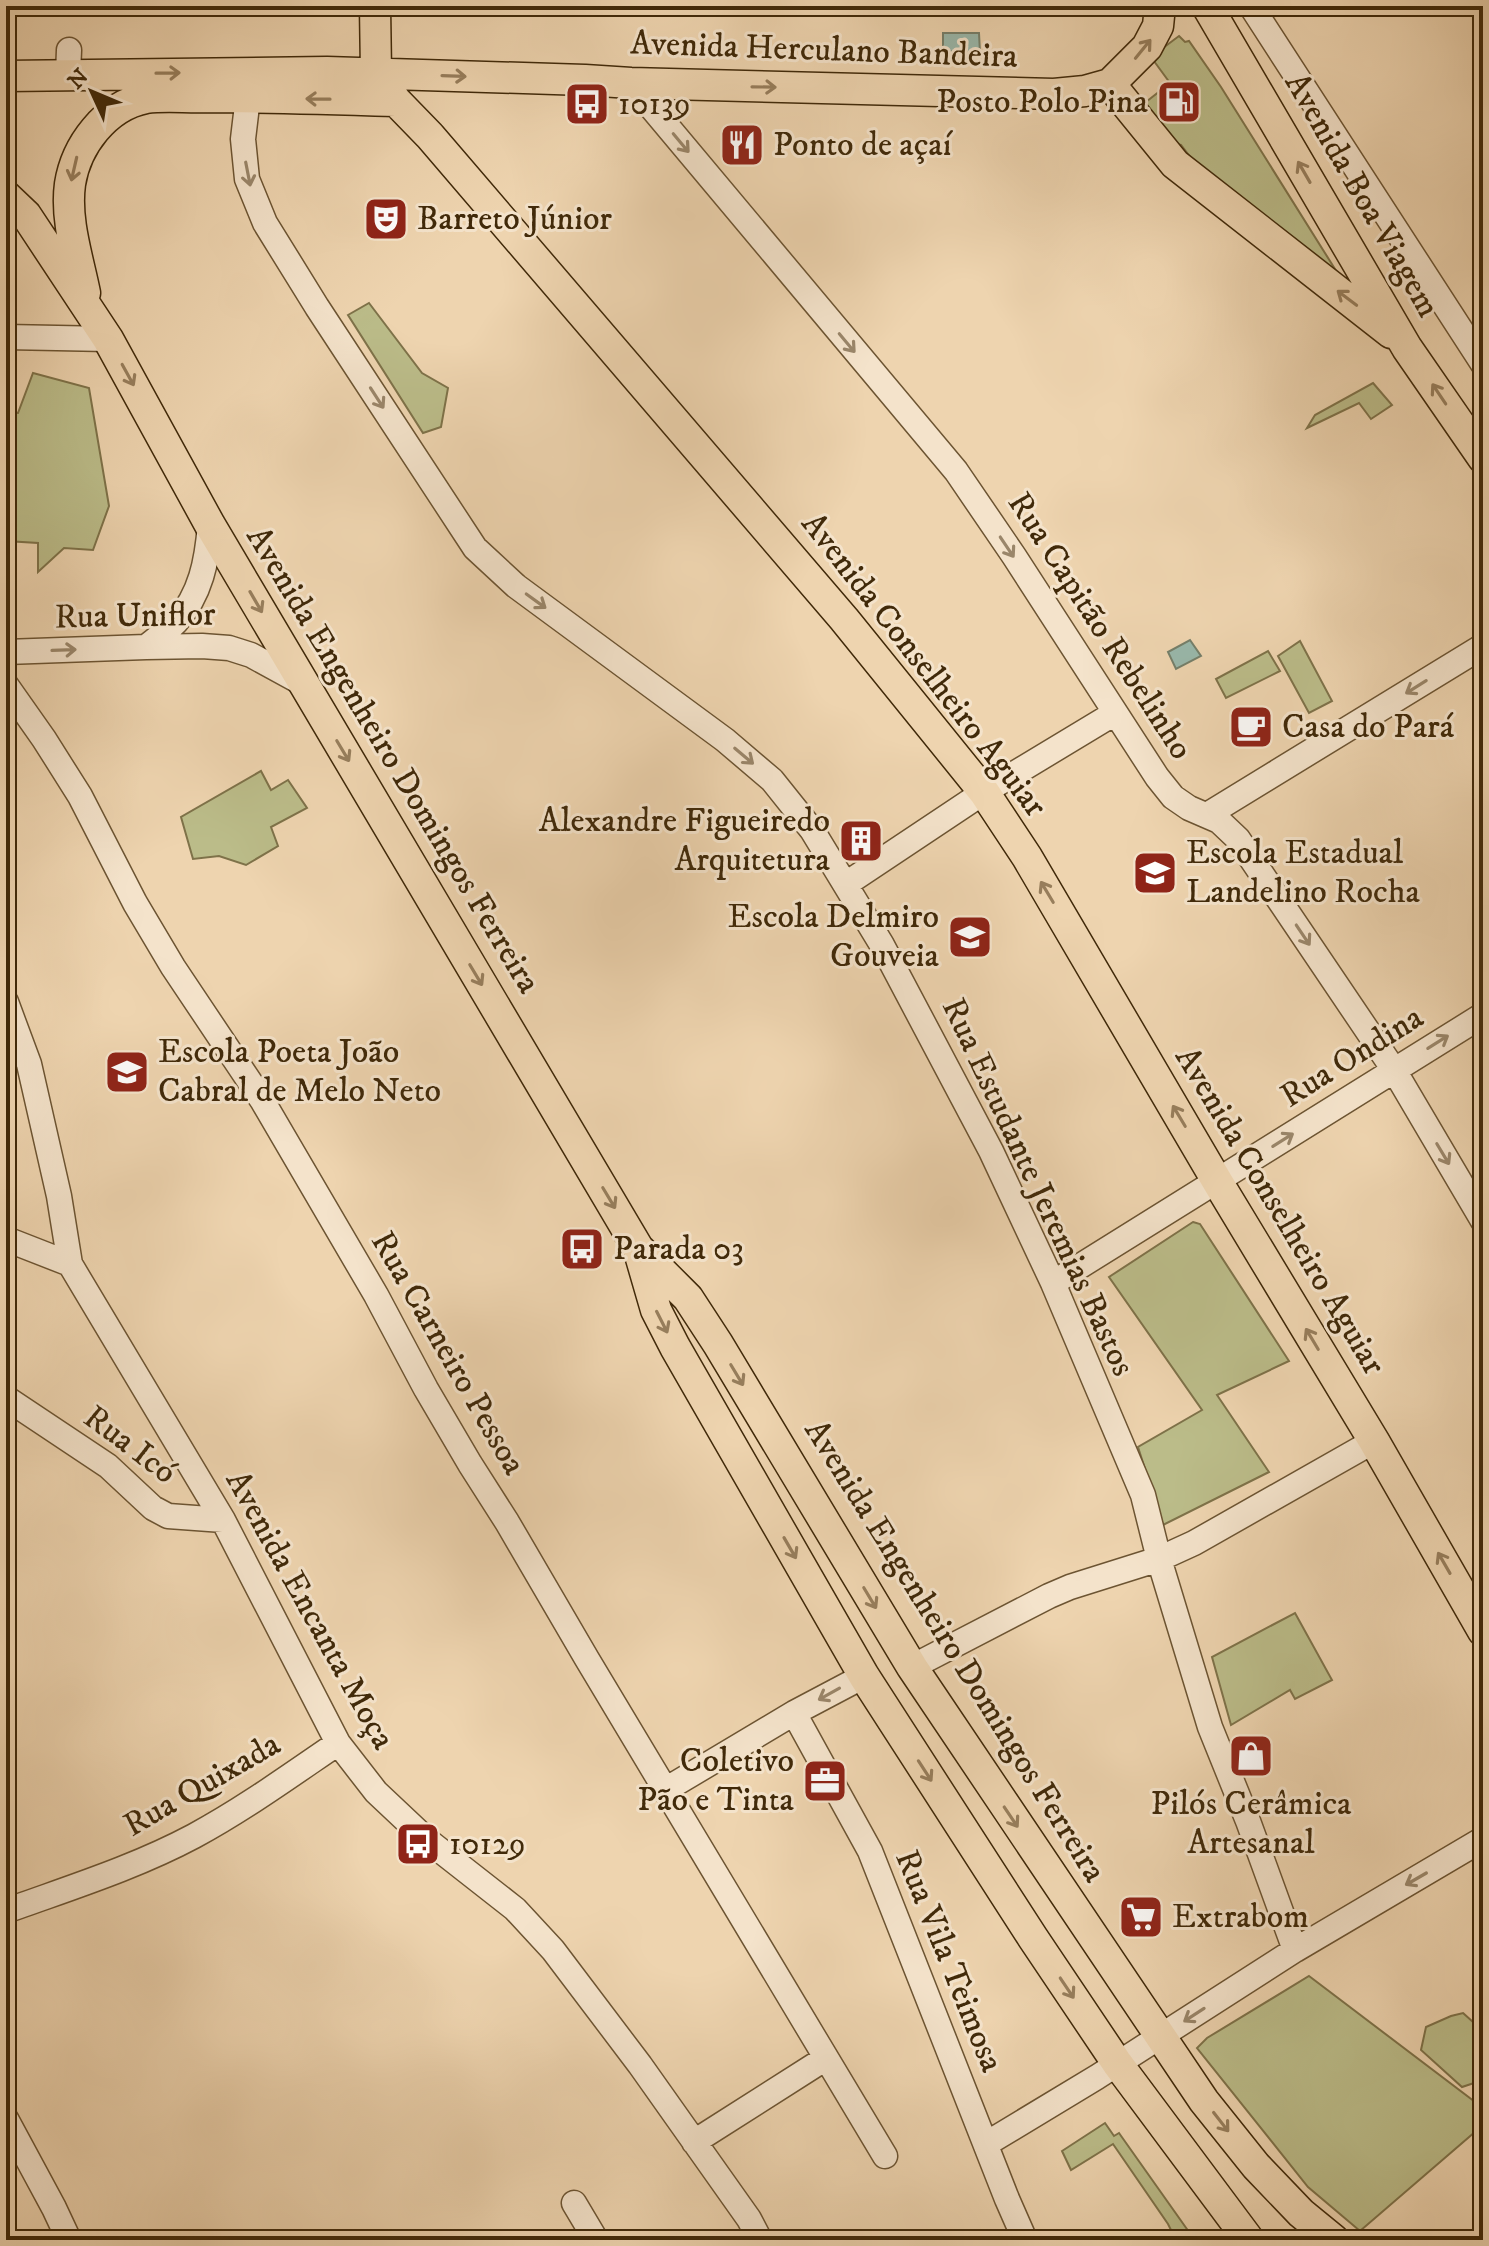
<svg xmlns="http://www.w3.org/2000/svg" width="1489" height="2246" viewBox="0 0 1489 2246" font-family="'IM FELL DW Pica',serif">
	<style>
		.green { fill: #bbbc89; stroke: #7e7249; stroke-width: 2 }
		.water { fill: #99b8ab; stroke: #757f6a; stroke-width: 2 }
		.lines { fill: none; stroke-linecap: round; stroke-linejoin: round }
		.minor-casing { stroke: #6c5432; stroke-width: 27 }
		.major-casing { stroke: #402909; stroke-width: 33 }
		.minor { stroke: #f4e3cb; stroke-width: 24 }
		.major { stroke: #eed4af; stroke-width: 30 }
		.oneway { stroke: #977e5c }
		.oneway2 { stroke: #9a866a }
		.labels { text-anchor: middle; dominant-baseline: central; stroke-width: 6; stroke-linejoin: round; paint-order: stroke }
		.street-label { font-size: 34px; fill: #402909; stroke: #f4e3cb }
		.poi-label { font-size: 34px; fill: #402909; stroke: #f4e3cb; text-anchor: start }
	</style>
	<rect width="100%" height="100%" fill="#eed4af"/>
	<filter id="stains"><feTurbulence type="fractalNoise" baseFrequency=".0025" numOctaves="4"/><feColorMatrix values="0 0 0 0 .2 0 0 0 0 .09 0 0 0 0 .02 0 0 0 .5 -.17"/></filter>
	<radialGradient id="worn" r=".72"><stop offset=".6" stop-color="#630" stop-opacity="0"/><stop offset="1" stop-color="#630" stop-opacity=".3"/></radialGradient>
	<path class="green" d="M1179 36 1185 42 1189 41 1221 87 1350 293 1194 162 1181 145 1167 142 1137 109 1170 83 1151 57Z
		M369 303 422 373 448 388 441 427 423 433 348 315Z
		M33 373 89 388 109 506 93 550 64 548 38 572V543L6 541V412L18 413Z
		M1373 383 1392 405 1371 419 1359 403 1307 428 1315 415Z
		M1300 641 1332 701 1309 713 1278 656Z
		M1268 651 1280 671 1226 698 1216 679Z
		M261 771 271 790 288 780 307 808 271 827 278 846 246 865 219 856 193 859 181 817Z
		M1193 1222 1200 1224 1289 1361 1217 1395 1269 1472 1163 1525 1138 1447 1202 1410 1109 1277Z
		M1295 1613 1332 1680 1295 1699 1290 1690 1231 1725 1212 1657Z
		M1309 1976 1483 2108V2125L1360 2231 1308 2187 1197 2048 1207 2038Z
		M1463 2013 1483 2031V2080L1462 2087 1421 2050 1426 2027 1451 2016Z
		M1105 2123 1114 2136 1119 2133 1189 2232 1179 2240H1176L1168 2224 1113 2144 1071 2170 1062 2151Z"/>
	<path class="water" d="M943 33H979L980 53 943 51Z
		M1190 640 1201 656 1176 669 1168 652Z"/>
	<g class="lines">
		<g class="minor-casing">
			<path id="minor" d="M1251 6 1483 364
				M68 74 69 50
				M631 83 956 471 1014 556 1157 777 1173 797 1189 808 1219 821 1238 839 1394 1070 1483 1221
				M248 97 243 139 247 179 265 223 317 307 475 548 516 586 725 740 772 780 812 830 882 945 991 1151 1053 1283 1143 1495 1159 1559 1210 1727 1248 1821 1295 1950
				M6 337 108 339
				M146 647C156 639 167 631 176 622 201 594 207 561 210 525
				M6 652 146 647 202 646 229 648 251 655 304 684
				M6 685 44 739 80 796 135 903 173 967 262 1100 376 1295 426 1389 470 1464 507 1522 587 1659 885 2156
				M1207 815 1483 646
				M846 884 984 792 1115 713
				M6 1002 29 1064 59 1196 70 1264 223 1520 338 1743 376 1792 427 1840 515 1909 553 1950 640 2065 749 2219 760 2240
				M6 1239 70 1264
				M1053 1283 1483 1015
				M6 1398 108 1466 153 1508 168 1516 223 1520
				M912 1667 1049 1596 1070 1587 1159 1559 1194 1543 1374 1441
				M794 1713 870 1851 1007 2199 1025 2240
				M665 1790 794 1713 864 1676
				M6 1911C69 1888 134 1868 194 1836 244 1809 291 1775 338 1743
				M6 2119 54 2208 69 2240
				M694 2142 826 2058
				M986 2144 1097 2077 1295 1950 1483 1839
				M574 2203 596 2240"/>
		</g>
		<g class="major-casing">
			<path id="major" d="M375 6 376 73 396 101 430 136 844 619 984 792 1027 857 1217 1181 1374 1441 1483 1631
				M1207 6 1407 348 1483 458
				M6 76 327 72 585 80 631 83 1054 94 1085 91 1110 84 1147 47 1158 26 1160 6
				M1110 84 1175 164 1391 333
				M6 196 26 215 108 339 210 525 638 1248 656 1310 675 1347 864 1676 1033 1938 1117 2063 1249 2240
				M85 293C78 258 65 220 70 184 76 146 105 106 146 98 165 95 188 98 207 97 270 97 333 99 396 101
				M640 1250 688 1298 718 1344 912 1667 1204 2101 1256 2166 1301 2213 1334 2240"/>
		</g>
		<use href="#minor" class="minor"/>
		<use href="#major" class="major"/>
	</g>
	<defs><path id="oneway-shaft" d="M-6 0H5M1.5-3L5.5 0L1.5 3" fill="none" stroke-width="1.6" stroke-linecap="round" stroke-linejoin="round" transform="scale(2)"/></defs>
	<g class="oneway">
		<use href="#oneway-shaft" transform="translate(1143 49) rotate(-51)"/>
		<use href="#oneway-shaft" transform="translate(168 73) rotate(-1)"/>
		<use href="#oneway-shaft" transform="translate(454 76) rotate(2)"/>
		<use href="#oneway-shaft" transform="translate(764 87) rotate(1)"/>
		<use href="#oneway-shaft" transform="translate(318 99) rotate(-179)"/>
		<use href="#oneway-shaft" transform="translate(74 169) rotate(103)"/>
		<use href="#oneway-shaft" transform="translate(1304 172) rotate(-120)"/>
		<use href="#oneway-shaft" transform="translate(1347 298) rotate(-143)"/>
		<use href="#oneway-shaft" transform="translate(128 375) rotate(61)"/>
		<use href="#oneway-shaft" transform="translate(1439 394) rotate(-124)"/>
		<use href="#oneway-shaft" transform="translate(256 602) rotate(60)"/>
		<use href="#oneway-shaft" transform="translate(343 751) rotate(59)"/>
		<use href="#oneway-shaft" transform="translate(1047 892) rotate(-121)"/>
		<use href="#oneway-shaft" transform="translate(476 975) rotate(59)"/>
		<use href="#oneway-shaft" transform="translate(1179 1116) rotate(-121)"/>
		<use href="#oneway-shaft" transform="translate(609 1198) rotate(59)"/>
		<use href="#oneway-shaft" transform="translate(662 1322) rotate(63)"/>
		<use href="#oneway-shaft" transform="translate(1312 1339) rotate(-121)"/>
		<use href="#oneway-shaft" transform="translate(737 1375) rotate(59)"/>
		<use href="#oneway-shaft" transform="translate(790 1548) rotate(60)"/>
		<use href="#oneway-shaft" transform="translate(1444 1563) rotate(-120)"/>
		<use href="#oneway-shaft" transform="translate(870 1598) rotate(59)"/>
		<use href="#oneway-shaft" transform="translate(925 1771) rotate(57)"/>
		<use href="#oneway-shaft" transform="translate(1011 1817) rotate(56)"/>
		<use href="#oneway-shaft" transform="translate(1067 1988) rotate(56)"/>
		<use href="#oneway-shaft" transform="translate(1221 2122) rotate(52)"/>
	</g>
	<g class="oneway2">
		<use href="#oneway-shaft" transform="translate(681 143) rotate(50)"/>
		<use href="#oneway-shaft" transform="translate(248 174) rotate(79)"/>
		<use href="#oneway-shaft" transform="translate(847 343) rotate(50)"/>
		<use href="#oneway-shaft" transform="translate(377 398) rotate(57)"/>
		<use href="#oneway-shaft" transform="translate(1007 547) rotate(56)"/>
		<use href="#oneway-shaft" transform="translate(536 601) rotate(36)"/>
		<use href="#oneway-shaft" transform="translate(64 650) rotate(-2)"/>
		<use href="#oneway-shaft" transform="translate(1416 687) rotate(148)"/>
		<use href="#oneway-shaft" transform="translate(744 756) rotate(40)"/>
		<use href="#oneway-shaft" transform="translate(1303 935) rotate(56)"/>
		<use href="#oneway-shaft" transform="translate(1438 1042) rotate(-32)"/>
		<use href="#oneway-shaft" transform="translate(1283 1140) rotate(-32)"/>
		<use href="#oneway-shaft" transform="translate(1443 1154) rotate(59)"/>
		<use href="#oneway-shaft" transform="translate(829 1694) rotate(151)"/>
		<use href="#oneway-shaft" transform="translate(1416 1879) rotate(150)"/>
		<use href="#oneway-shaft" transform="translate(1194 2015) rotate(147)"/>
	</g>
	<defs>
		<g id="fuel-square" transform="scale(2.3)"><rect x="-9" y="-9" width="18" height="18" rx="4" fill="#8f2418" stroke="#f4e3cb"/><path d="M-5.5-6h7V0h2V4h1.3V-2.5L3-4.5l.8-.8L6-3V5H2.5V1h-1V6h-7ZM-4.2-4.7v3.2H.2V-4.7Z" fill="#fff"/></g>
		<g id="bus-square" transform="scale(2.3)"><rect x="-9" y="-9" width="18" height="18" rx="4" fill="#8f2418" stroke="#f4e3cb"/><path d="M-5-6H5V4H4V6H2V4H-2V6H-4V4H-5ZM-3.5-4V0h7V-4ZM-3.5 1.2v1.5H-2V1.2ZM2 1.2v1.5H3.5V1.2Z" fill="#fff"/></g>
		<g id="restaurant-square" transform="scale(2.3)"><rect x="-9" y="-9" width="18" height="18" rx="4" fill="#8f2418" stroke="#f4e3cb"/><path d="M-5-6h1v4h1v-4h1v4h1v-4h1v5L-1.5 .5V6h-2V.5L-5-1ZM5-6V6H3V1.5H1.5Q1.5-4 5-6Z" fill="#fff"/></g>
		<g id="theatre-square" transform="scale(2.3)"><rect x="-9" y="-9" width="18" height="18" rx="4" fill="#8f2418" stroke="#f4e3cb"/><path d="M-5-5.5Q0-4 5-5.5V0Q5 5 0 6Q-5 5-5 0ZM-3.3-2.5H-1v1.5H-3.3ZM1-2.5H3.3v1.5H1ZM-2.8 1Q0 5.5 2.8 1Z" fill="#fff"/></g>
		<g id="cafe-square" transform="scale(2.3)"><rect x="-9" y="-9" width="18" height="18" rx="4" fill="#8f2418" stroke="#f4e3cb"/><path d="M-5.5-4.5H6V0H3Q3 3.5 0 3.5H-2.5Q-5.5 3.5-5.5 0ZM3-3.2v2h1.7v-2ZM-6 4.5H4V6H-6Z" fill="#fff"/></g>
		<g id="building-square" transform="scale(2.3)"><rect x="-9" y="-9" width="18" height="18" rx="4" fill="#8f2418" stroke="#f4e3cb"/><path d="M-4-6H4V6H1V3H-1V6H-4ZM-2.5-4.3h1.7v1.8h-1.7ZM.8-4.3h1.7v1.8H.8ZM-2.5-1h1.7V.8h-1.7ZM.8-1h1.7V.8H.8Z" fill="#fff"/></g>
		<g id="school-square" transform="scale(2.3)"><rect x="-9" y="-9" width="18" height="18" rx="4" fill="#8f2418" stroke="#f4e3cb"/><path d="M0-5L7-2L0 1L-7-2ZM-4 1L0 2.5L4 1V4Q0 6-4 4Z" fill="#fff"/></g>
		<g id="shop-square" transform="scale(2.3)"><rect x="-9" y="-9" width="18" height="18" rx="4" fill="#8f2418" stroke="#f4e3cb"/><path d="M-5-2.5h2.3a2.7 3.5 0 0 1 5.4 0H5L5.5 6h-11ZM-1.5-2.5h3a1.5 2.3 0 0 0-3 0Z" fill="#fff"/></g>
		<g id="office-square" transform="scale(2.3)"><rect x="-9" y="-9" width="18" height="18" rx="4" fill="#8f2418" stroke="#f4e3cb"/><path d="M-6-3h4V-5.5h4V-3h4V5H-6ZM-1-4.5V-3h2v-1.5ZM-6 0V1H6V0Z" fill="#fff"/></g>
		<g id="supermarket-square" transform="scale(2.3)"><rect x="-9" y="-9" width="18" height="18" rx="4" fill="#8f2418" stroke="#f4e3cb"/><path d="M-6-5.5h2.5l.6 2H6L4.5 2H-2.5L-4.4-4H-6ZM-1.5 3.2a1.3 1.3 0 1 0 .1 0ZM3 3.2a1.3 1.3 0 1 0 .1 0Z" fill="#fff"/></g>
	</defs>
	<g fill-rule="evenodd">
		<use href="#fuel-square" x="1179" y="102"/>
		<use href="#bus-square" x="587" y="104"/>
		<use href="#restaurant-square" x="742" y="145"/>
		<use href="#theatre-square" x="386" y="219"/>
		<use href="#cafe-square" x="1251" y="727"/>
		<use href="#building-square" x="861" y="841"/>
		<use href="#school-square" x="1155" y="873"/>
		<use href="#school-square" x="970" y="937"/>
		<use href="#school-square" x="127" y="1072"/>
		<use href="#bus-square" x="582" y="1249"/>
		<use href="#shop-square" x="1251" y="1756"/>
		<use href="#office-square" x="825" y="1781"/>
		<use href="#bus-square" x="418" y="1844"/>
		<use href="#supermarket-square" x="1141" y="1917"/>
	</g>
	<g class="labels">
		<g class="street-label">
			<text transform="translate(824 50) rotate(2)">Avenida Herculano Bandeira</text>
			<text transform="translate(1362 195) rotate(60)">Avenida Boa Viagem</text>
			<text transform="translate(135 616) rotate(-1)">Rua Uniflor</text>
			<text transform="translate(1100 626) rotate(57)">Rua Capitão Rebelinho</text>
			<text transform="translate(924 665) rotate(52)">Avenida Conselheiro Aguiar</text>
			<text transform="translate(393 760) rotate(59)">Avenida Engenheiro Domingos Ferreira</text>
			<text transform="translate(1352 1057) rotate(-32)">Rua Ondina</text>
			<text transform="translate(1038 1187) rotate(65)">Rua Estudante Jeremias Bastos</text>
			<text transform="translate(1280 1211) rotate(59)">Avenida Conselheiro Aguiar</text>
			<text transform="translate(448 1353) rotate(60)">Rua Carneiro Pessoa</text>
			<text transform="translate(130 1445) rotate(37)">Rua Icó</text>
			<text transform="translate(310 1610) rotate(61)">Avenida Encanta Moça</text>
			<text transform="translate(955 1651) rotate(58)">Avenida Engenheiro Domingos Ferreira</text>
			<text transform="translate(202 1785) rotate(-30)">Rua Quixada</text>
			<text transform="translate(949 1961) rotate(68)">Rua Vila Teimosa</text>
		</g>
		<g class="poi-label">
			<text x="1148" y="102" text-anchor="end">Posto Polo Pina</text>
			<text x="618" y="104">10139</text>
			<text x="773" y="145">Ponto de açaí</text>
			<text x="417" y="219">Barreto Júnior</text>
			<text x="1282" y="727">Casa do Pará</text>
			<text x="830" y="821" text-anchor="end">Alexandre Figueiredo<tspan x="830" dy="39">Arquitetura</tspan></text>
			<text x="1186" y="853">Escola Estadual<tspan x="1186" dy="39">Landelino Rocha</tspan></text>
			<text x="939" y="917" text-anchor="end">Escola Delmiro<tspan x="939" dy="39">Gouveia</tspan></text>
			<text x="158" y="1052">Escola Poeta João<tspan x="158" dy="39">Cabral de Melo Neto</tspan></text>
			<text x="613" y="1249">Parada 03</text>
			<text x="794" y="1761" text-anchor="end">Coletivo<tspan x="794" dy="39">Pão e Tinta</tspan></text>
			<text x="1251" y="1804" text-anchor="middle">Pilós Cerâmica<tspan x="1251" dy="39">Artesanal</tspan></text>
			<text x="449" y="1844">10129</text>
			<text x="1172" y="1917">Extrabom</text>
		</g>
	</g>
	<rect width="1489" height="2246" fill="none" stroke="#eed4af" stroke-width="32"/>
	<rect x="8" y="8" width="1473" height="2230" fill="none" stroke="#402909" stroke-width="4"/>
	<rect x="16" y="16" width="1457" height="2214" fill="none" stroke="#402909" stroke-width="2"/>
	<g transform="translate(92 92) rotate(314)" stroke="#f4e3cb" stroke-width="6" paint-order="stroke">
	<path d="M0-6L14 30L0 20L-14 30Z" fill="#402909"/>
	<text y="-12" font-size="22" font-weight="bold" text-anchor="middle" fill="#402909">N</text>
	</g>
	<rect width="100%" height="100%" filter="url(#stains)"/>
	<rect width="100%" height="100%" fill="url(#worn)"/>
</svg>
